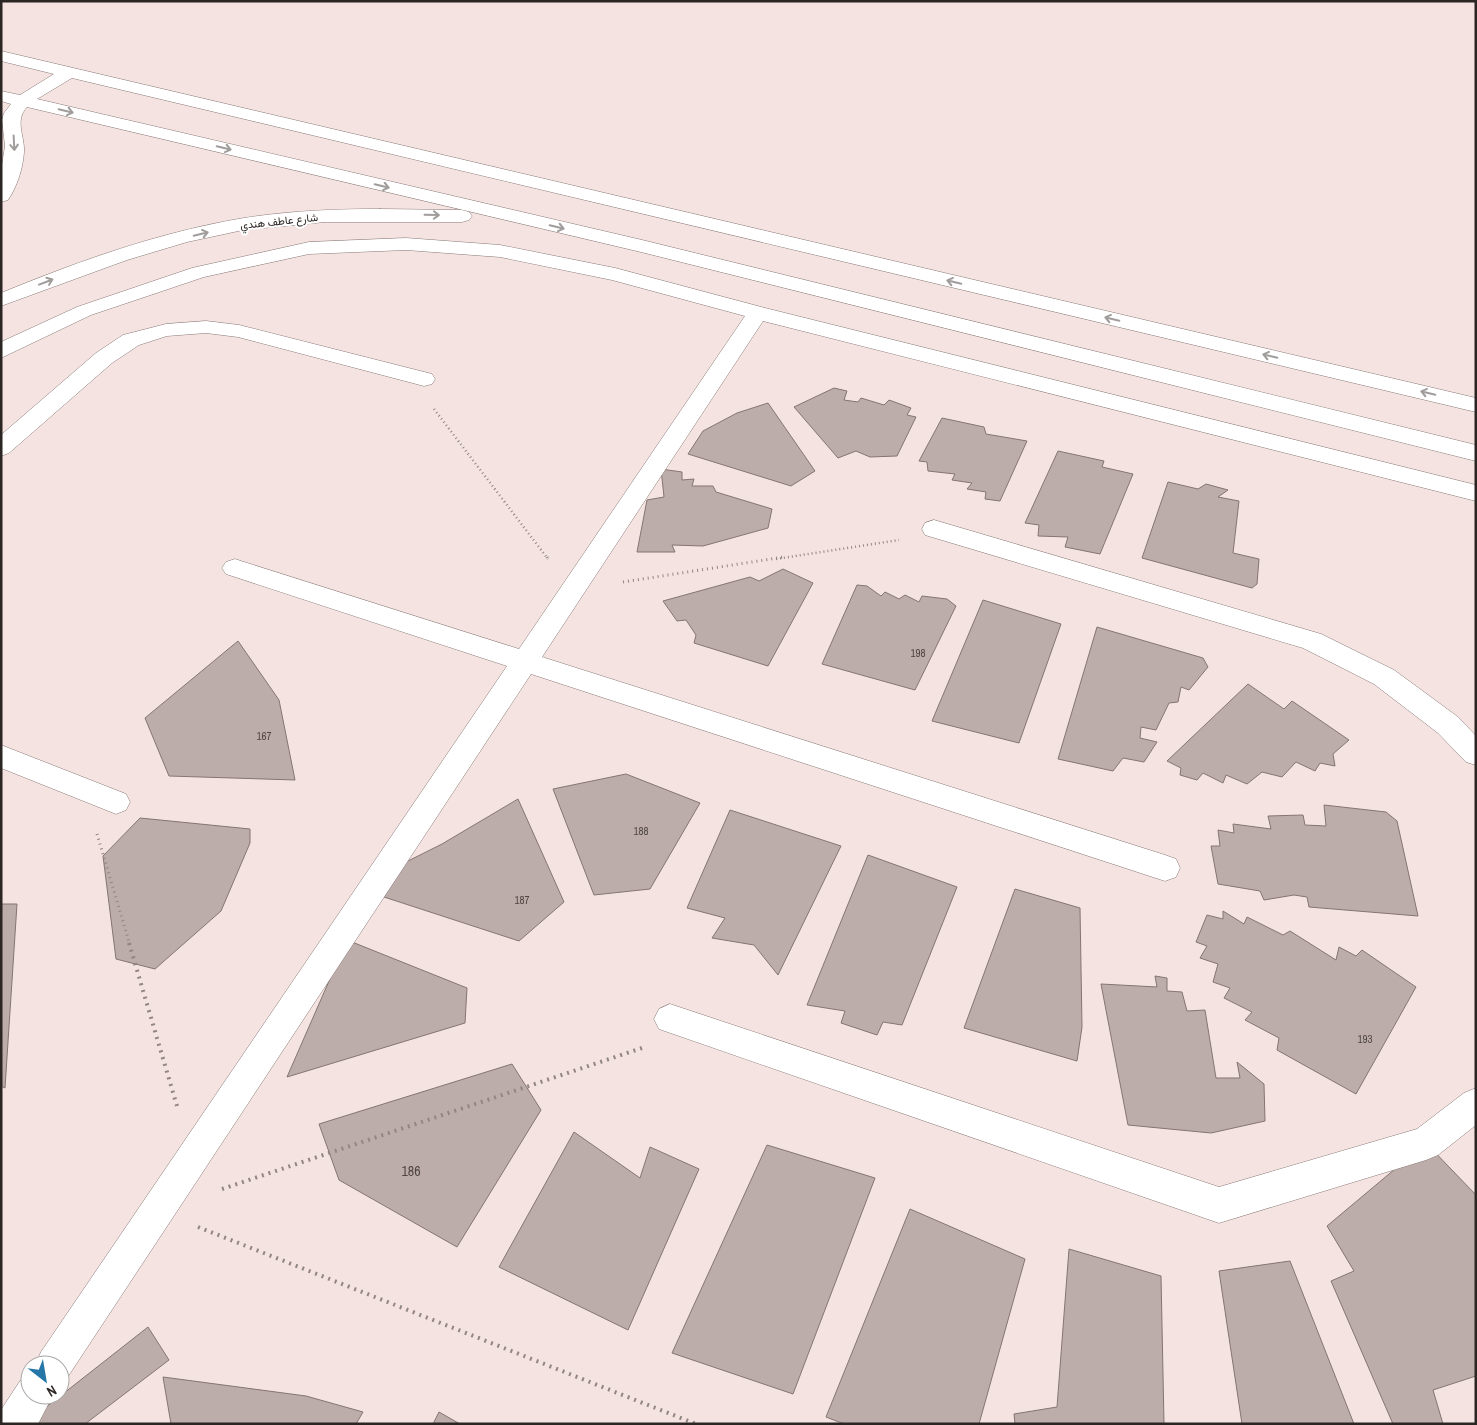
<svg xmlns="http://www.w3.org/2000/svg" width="1477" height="1425" viewBox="0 0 1477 1425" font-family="'Archivo Narrow',Vazirmatn,sans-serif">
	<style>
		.building { fill: #bdadaa; stroke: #847572 }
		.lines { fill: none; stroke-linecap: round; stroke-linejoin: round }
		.minor-casing { stroke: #897a77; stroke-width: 1 }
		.path-far2 { stroke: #918683; stroke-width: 2.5; stroke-dasharray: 1 3; stroke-linecap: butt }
		.path-far1 { stroke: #918683; stroke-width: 3; stroke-dasharray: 1 4; stroke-linecap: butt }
		.path { stroke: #918683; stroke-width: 4; stroke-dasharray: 2 5; stroke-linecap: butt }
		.minor { fill: #fff; fill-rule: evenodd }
		.oneway { stroke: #a09d9c }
		.labels { text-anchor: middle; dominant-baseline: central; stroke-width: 4; stroke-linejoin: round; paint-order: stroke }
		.far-street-label { font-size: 11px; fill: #2b2523; stroke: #fff }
		.number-label { font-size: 11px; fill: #504745 }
		.near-number-label { font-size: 14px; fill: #504745 }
	</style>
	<rect width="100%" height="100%" fill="#f4e3e0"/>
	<path class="building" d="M834 388 847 391 844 400 858 402 861 398 884 405 889 400 911 408 907 415 916 417 897 456 870 457 856 451 838 458 794 407Z
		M768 403 815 471 791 486 688 454 703 431 737 413Z
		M942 418 984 427 986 434 1027 441 1000 501 985 499 986 492 967 489 972 483 952 480 955 474 928 471 927 462 919 461Z
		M1058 451 1104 461 1102 467 1133 474 1100 554 1065 547 1068 537 1038 536 1039 525 1025 523Z
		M661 469 682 472V480L694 479 692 486H713L716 492 772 509 768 528 703 546 672 545 675 552H637L647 500 664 497Z
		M1168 482 1198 489 1206 484 1228 490 1218 497 1239 501 1233 553 1259 559 1257 584 1252 588 1142 558Z
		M783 569 813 583 768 666 694 643 696 635 686 620 677 621 663 601 750 577 759 581Z
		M857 585 867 586 881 596 885 592 899 599 905 595 919 602 922 596 947 599 956 606 915 690 822 664Z
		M983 600 1061 624 1019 743 932 721Z
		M1097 627 1203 658 1208 667 1189 690 1181 687 1178 702 1169 703 1156 730 1141 727 1140 738 1157 742 1144 762 1123 758 1113 771 1058 759Z
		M238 641 279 700 295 780 169 776 145 718Z
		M1248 684 1284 709 1292 701 1349 740 1333 754 1335 766 1320 763 1315 771 1296 762 1282 777 1262 772 1247 784 1226 775 1223 783 1203 773 1197 780 1180 775 1181 768 1167 761Z
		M626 774 700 803 650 889 594 895 553 789Z
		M518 799 564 902 519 941 384 897 406 862 442 844Z
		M1324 805 1386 812 1397 821 1418 916 1309 907 1307 897 1294 895 1264 900 1260 891 1218 884 1211 846H1220L1218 830 1234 833 1233 824 1271 829 1268 816 1303 815 1305 825 1326 826Z
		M730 810 841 846 778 975 754 945 712 938 725 918 687 908Z
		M140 818 250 829V843L221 911 155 969 116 959 103 856Z
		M868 855 957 887 902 1025 883 1022 877 1035 841 1023 845 1011 807 1005Z
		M1015 889 1080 908 1082 1027 1077 1061 964 1028Z
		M1 904H17L5 1088 1 1086Z
		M1223 911 1244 924 1247 917 1283 935 1290 931 1336 960 1339 947 1356 956 1362 950 1416 987 1356 1094 1277 1050 1279 1038 1245 1020 1252 1012 1224 998 1230 988 1213 982 1218 964 1200 958 1207 946 1196 942 1207 915 1223 919Z
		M347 940 467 988 465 1023 287 1077Z
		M1155 976 1167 978V991L1182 992 1187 1011 1205 1010 1216 1078H1240L1237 1062 1264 1084 1265 1121 1211 1133 1128 1125 1101 984 1157 987Z
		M512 1064 541 1110 457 1247 339 1180 319 1124Z
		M574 1132 640 1178 650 1147 699 1169 628 1330 499 1267Z
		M1426 1143 1476 1195V1376L1433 1390 1443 1424H1393L1331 1281 1354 1271 1327 1226Z
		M767 1145 875 1178 793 1394 672 1353Z
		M910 1209 1025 1259 979 1424H844L826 1417Z
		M1069 1249 1161 1276 1164 1424H1015L1014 1414 1057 1407Z
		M1290 1261 1354 1424H1242L1219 1271Z
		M148 1327 169 1360 85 1424H28L31 1419Z
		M163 1377 306 1396 363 1412 356 1424H171Z
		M439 1412 460 1424H433Z"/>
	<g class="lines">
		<g class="minor-casing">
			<path id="minor" d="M1 51 1476 398V412L72 78 37 99 642 240 1476 445V461L641 252 27 107C14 121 25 136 24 152 23 168 17 187 8 200L1 202V171L5 146 2 120 4 113 11 104 1 101V91L20 95 54 74 1 61Z
				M380 209 462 210 469 212 472 216 469 220 462 222H325L243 230 187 242 127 260 1 306V293C79 261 160 232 244 218 289 211 334 209 380 209Z
				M406 238 500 245 615 268 765 308 1476 485V501L763 321 542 657 1165 855 1176 859 1180 868 1176 877 1165 881 531 674 67 1378 60 1381V1365H35L41 1352 507 666 226 574 222 568 226 562 235 559 244 562 519 649 745 316 612 280 500 257 406 250 309 254 204 277 91 315 1 358V342L77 307 192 268 309 242Z
				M206 321 239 325 432 374 435 379 432 384 424 386 238 337 206 333 167 336 139 345 112 363 9 453 1 456V435L96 353 123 335 166 324Z
				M934 520 1321 634 1394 670 1458 717 1476 736V765L1466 762 1438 733 1374 684 1303 648 925 535 922 529 925 523Z
				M1 745 126 794 130 802 126 810 116 814 1 768Z
				M670 1004 1219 1187 1417 1129 1464 1093 1476 1088V1125L1438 1155 1426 1160 1219 1223 659 1029 654 1019 659 1009Z
				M30 1377V1395H53L38 1424H1V1410L20 1381Z"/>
		</g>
		<path class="path-far2" d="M434 409 548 559
			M776 559 899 540"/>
		<path class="path-far1" d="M547 557 548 559
			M623 582 784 557
			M97 834 130 945"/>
		<path class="path" d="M129 943 177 1106
			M222 1189 645 1047
			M198 1227 696 1424"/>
		<use href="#minor" class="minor"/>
	</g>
	<defs><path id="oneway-shaft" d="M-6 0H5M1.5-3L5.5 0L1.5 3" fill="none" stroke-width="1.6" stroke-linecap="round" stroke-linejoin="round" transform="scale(1.25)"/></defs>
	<g class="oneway">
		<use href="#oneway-shaft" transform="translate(66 111) rotate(13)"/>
		<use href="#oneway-shaft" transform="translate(14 143) rotate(87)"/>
		<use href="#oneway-shaft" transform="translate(224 148) rotate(13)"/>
		<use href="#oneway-shaft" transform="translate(382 186) rotate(13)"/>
		<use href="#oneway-shaft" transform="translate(432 215) rotate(1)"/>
		<use href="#oneway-shaft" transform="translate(557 227) rotate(13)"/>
		<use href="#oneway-shaft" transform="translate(201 234) rotate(-13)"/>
		<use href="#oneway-shaft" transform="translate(46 282) rotate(-21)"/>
		<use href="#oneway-shaft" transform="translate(954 282) rotate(-167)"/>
		<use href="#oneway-shaft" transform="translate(1112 319) rotate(-167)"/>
		<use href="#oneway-shaft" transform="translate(1270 356) rotate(-167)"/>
		<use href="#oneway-shaft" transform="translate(1428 393) rotate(-167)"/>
	</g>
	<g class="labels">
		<g class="far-street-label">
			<text transform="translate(279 221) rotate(-6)">شارع عاطف هندي</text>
		</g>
		<g class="number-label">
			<text x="918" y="653">198</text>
			<text x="264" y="736">167</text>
			<text x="641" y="831">188</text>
			<text x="522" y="900">187</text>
			<text x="1365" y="1039">193</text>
		</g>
		<g class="near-number-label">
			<text x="411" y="1171">186</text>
		</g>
	</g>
	<rect width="1477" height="1425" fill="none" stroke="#2b2523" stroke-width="5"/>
	<g transform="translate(45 1380) rotate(149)"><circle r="24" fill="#ffffff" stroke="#aaa8a7"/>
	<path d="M0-4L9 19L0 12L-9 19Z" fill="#2677a8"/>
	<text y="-8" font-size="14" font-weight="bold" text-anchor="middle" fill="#2b2523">N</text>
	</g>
</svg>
